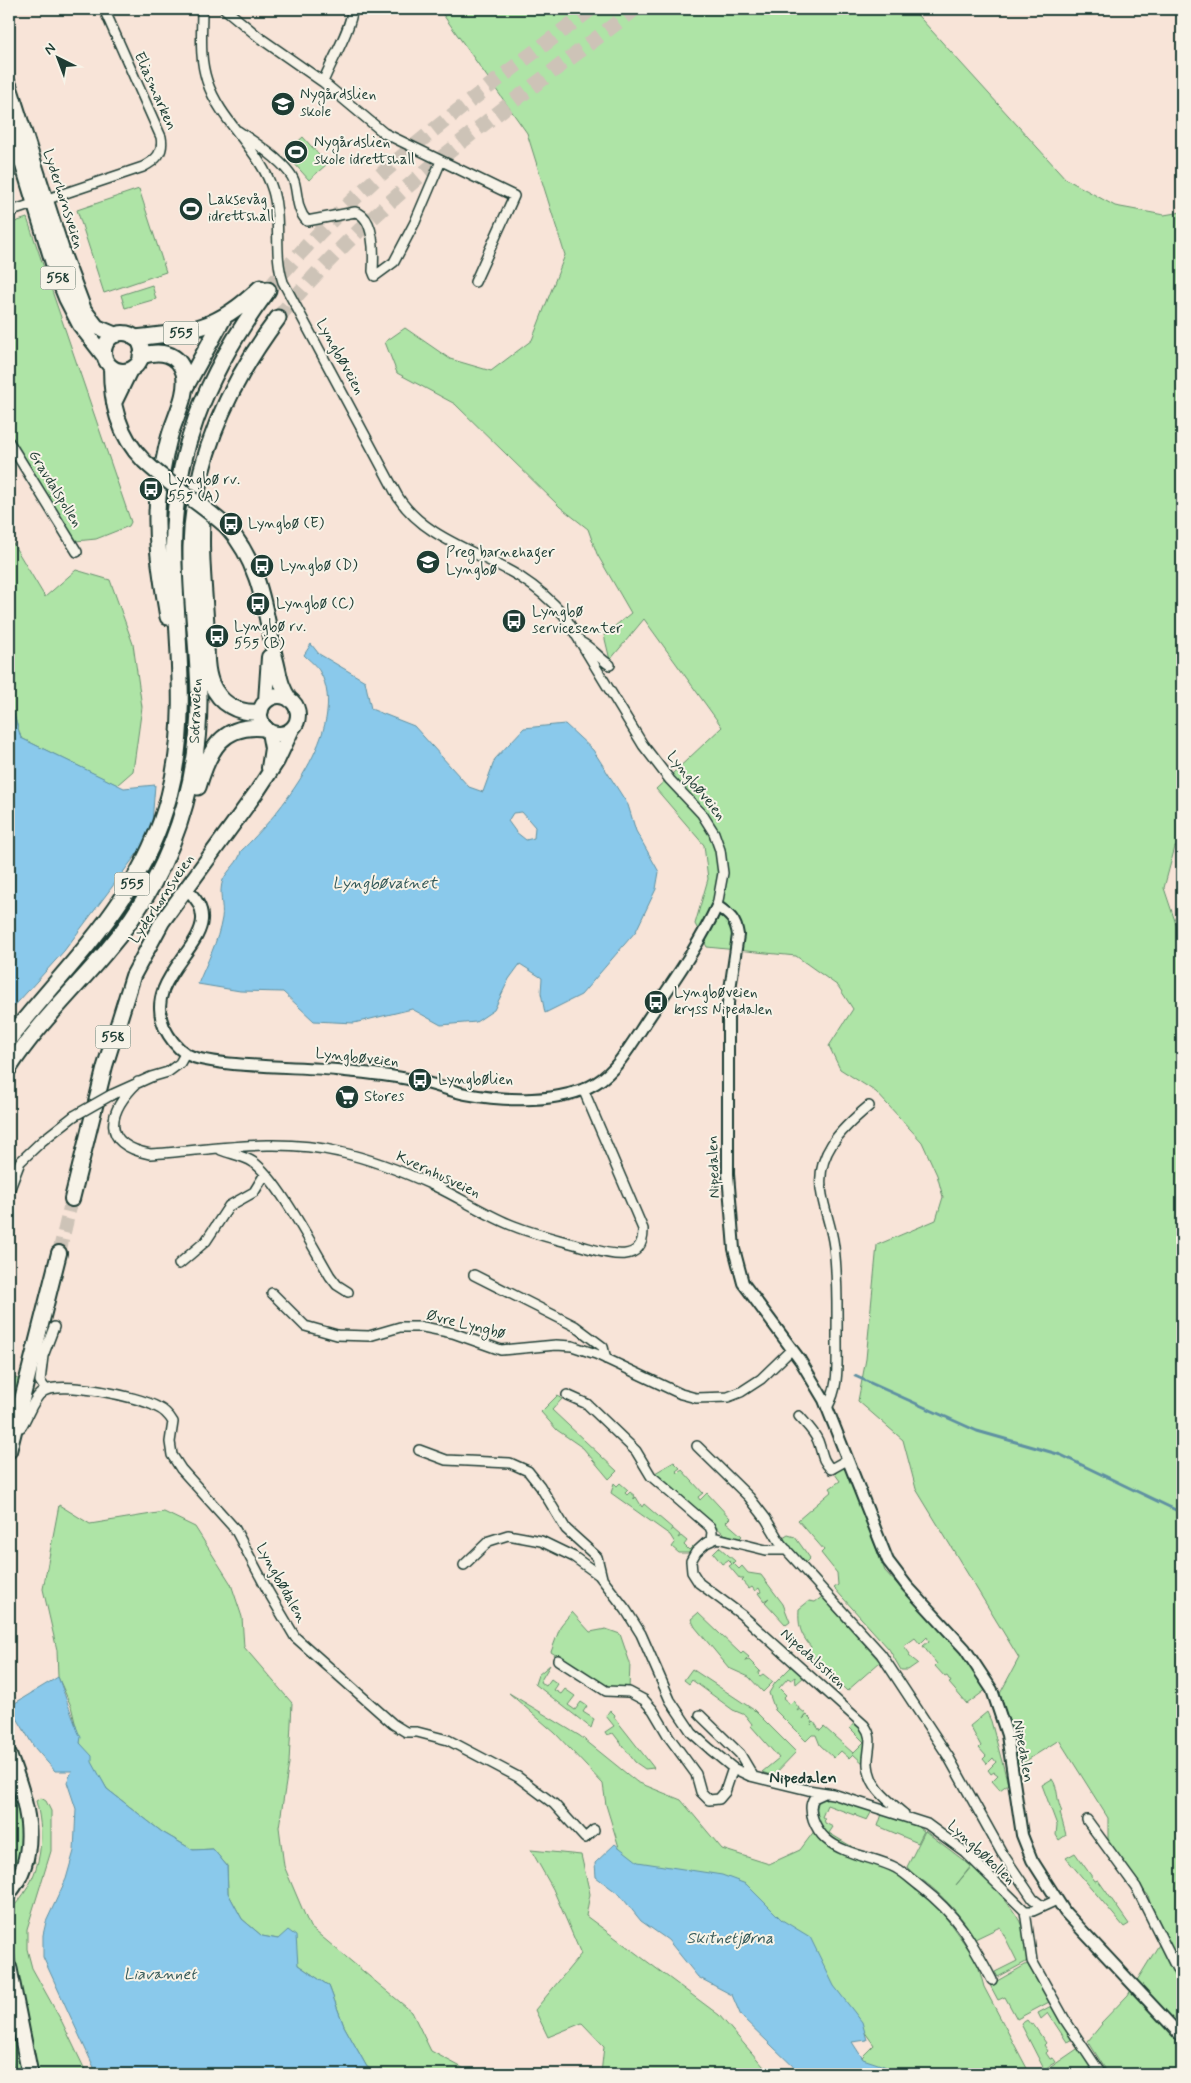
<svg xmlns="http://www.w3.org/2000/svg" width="1191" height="2083" viewBox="0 0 1191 2083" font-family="Mynerve,sans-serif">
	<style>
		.green { fill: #aee4a6; stroke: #66906d }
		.water { fill: #8ac9eb; stroke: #5f91a2; fill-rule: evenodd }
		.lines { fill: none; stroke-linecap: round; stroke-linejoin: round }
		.stream { stroke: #5f91a2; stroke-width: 3 }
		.primary-tunnel { stroke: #cdc3b7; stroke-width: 14; stroke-dasharray: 14 7; stroke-linecap: butt }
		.motorway-tunnel { stroke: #cdc3b7; stroke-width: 15; stroke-dasharray: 15 8; stroke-linecap: butt }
		.minor-casing { stroke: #1f3d34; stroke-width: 12 }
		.tertiary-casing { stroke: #1f3d34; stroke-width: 14 }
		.primary-casing { stroke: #1f3d34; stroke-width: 18 }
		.motorway-casing { stroke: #1f3d34; stroke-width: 19 }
		.minor { stroke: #f7f3e8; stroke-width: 9 }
		.tertiary { stroke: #f7f3e8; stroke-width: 10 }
		.primary { stroke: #f7f3e8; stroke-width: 14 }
		.motorway { stroke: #f7f3e8; stroke-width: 15 }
		.minor-bridge-casing { stroke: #1f3d34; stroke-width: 12; stroke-linecap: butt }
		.primary-bridge-casing { stroke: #1f3d34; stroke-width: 18; stroke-linecap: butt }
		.minor-bridge { stroke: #f7f3e8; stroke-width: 9 }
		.primary-bridge { stroke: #f7f3e8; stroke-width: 14 }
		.labels { text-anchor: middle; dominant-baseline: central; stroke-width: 4; stroke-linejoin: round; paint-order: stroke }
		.shield { fill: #f7f3e8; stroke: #60746a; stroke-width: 1 }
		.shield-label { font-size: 14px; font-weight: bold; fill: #1f3d34 }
		.street-label { font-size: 15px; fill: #1f3d34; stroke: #f7f3e8 }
		.poi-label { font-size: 15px; fill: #1f3d34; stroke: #f7f3e8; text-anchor: start }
		.water-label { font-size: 16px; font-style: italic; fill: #345959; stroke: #f7f3e8 }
		.neighbourhood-label { font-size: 16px; font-weight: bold; fill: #1f3d34; stroke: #f7f3e8 }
	</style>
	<rect width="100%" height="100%" fill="#f8e4d8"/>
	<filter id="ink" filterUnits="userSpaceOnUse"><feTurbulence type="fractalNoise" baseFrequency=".02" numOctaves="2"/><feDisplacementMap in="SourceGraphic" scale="10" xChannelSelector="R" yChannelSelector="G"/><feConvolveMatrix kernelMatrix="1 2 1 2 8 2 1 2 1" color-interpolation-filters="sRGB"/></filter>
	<g filter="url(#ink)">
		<path class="green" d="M439 9H912L1066 179 1115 206 1164 215 1182 212V842L1175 847 1164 888 1182 942V2074L1103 2073 1106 2070 1088 2041 1102 2024 1101 2023 1128 1995 1160 1943 1148 1895 1108 1849V1818L1059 1740 1010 1771 996 1701 1019 1658 916 1489 903 1440 858 1401 866 1359 877 1245 936 1220 943 1197 937 1175 922 1142 876 1092 840 1069 829 1046 853 1009 838 986 796 956 707 947 695 924 708 879 704 845 656 789 722 727 644 619 610 660 604 635 631 613 597 554 588 529 560 507 455 404 397 373 385 342 405 328 450 359 491 371 532 340 565 255 527 133Z
			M303 137 327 164 309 180 285 153Z
			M139 189 166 272 104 293 77 210Z
			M27 218 131 522 129 526 96 539 76 541 9 432V224Z
			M152 285 156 299 125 308 121 295Z
			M9 537 45 597 76 570 110 580 133 644 142 707 133 771 117 785 21 738 13 712 9 708Z
			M9 1375 20 1380 9 1426Z
			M557 1396 562 1399 552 1410 617 1471 609 1479 583 1448 557 1430 541 1412Z
			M674 1462 680 1468 676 1471 678 1473 682 1470 703 1493 698 1497 700 1500 707 1493 730 1518 726 1522 742 1536 739 1539 724 1534 655 1473Z
			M841 1467 846 1470 885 1571 971 1664 987 1689 967 1704 949 1683 951 1682 947 1676 945 1677 935 1666 937 1664 923 1646 929 1641 927 1637 920 1644 915 1638 904 1646 910 1654 909 1656 918 1663 908 1670H901L889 1649 834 1588 838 1585 837 1573 821 1553 824 1550 798 1520 832 1491 830 1488 840 1481 835 1474Z
			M614 1483 617 1486 620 1483 628 1490 625 1493 627 1495 630 1492 635 1496 633 1500 636 1497 642 1507 644 1504 672 1528 670 1532 673 1529 680 1535 678 1538 681 1536 687 1541 684 1545 689 1550 693 1546 695 1548 693 1553H679L672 1547 675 1543 670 1535 611 1493Z
			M59 1505 90 1524 164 1512 195 1527 231 1584 242 1617 244 1647 292 1703 289 1763 279 1827 284 1866 310 1927 412 2012 431 2051 474 2074H379L367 2067 344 2026 329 1986 298 1965 278 1939 262 1936 242 1919 228 1893 227 1866 213 1849 193 1850 162 1832 107 1789 80 1743 71 1706 58 1677 57 1650 43 1589Z
			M788 1535 795 1537 810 1558 804 1564 783 1538Z
			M719 1547 735 1561 733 1563 739 1569 742 1566 748 1573 761 1575 783 1604 790 1622 786 1625 765 1602 769 1598 764 1601 758 1593 761 1592 759 1588 755 1591 752 1587 749 1589 742 1581 744 1579H740L729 1566 732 1564 728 1560 722 1564 713 1553Z
			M822 1597 880 1662 847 1691 807 1652 811 1647C800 1634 798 1625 799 1609L809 1601 815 1602Z
			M572 1612 590 1632 606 1629 620 1634 630 1663 629 1689 604 1687 551 1652 561 1625Z
			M698 1613 741 1654 743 1652 749 1657 745 1661 749 1660 760 1671 758 1674 760 1676 763 1674 773 1682 763 1692 749 1677 729 1668 695 1627 691 1619Z
			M550 1665 540 1682 546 1686 551 1679 558 1684 554 1690 561 1694 565 1689 575 1696 568 1705 575 1710 581 1702 587 1706 583 1712 594 1719 591 1728 535 1684 538 1675Z
			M793 1665 805 1676 796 1684 795 1677 791 1680 788 1678 779 1688 786 1695 783 1698 790 1704 793 1701 799 1708 797 1711 800 1709 806 1714 803 1719 807 1715 813 1721 811 1725 814 1722 820 1731 824 1727 853 1753 864 1742 850 1728 856 1721C871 1738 868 1743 865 1765L853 1754 849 1758 841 1751 834 1758 820 1745 816 1735H812L806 1741 775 1710 769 1693 775 1683Z
			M692 1669 754 1710 796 1752 773 1776 762 1772 779 1758 751 1726 752 1724 745 1715 733 1710 692 1680 689 1684 684 1680Z
			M509 1693 580 1736 637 1782 681 1800 722 1849 769 1864 800 1850 818 1826 822 1828C818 1817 813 1807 822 1798H833L872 1811 867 1820 856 1816 855 1813 854 1815 827 1805 822 1817 824 1818 825 1823 833 1827 829 1833 849 1845 914 1875 907 1867 925 1831 971 1866 956 1885 972 1866C995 1888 1037 1926 1026 1962L998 1977 995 1972 1017 1961 1000 1927 975 1939C964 1917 935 1887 916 1876L977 1961 984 1987 1030 2074H879L860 2067 862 2057 874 2045 833 1988 626 1870 606 1805 603 1784 555 1733Z
			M610 1710 615 1715 614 1717 654 1768 645 1769 635 1762 613 1733 607 1735 605 1732 614 1726 606 1716Z
			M987 1712 991 1721 1008 1784 1000 1790 992 1781 998 1775 994 1772 991 1774 988 1770 996 1762 993 1758 987 1764 983 1759 986 1756 979 1748 981 1746 970 1726Z
			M9 1776 21 1800 35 1863 9 1867Z
			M1052 1779C1059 1789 1056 1800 1062 1812L1060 1813 1066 1835 1059 1840 1056 1835 1057 1825 1042 1785Z
			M41 1798 46 1801 51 1811V1851L27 1929V1949L32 1968 62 2022 87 2074H38L13 1946 9 1935V1911C40 1882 47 1841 36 1801Z
			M882 1814 916 1825 924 1831 918 1843 878 1826Z
			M531 1850 581 1855 590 1894 586 1916 719 2015 770 2074H601L604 2046 582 2023 548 2037 535 2010 581 1954 553 1889Z
			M1075 1853 1095 1881 1098 1880 1129 1924 1124 1927 1066 1858Z
			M1027 1964 1051 2001 1017 2019 1005 1997 998 2000 990 1985Z
			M1053 2005 1074 2038 1067 2042 1048 2013 1041 2019 1038 2013Z
			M9 2006 23 2074H15L9 2047Z
			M1027 2020 1031 2025 1033 2024 1046 2043 1044 2045 1048 2051 1046 2053 1050 2059 1053 2058 1056 2062 1044 2069 1021 2024Z
			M1080 2047 1098 2074H1050L1048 2069Z"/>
		<path class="water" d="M311 644 319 654 365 681 371 709 414 726 469 787 483 792 495 759 524 728 565 724 593 750 628 805 636 831 659 872 656 889 636 931 581 995 545 1013 541 993 542 978 520 964 509 979 494 1010 476 1022 441 1025 412 1009 354 1023 314 1021 283 992 240 991 198 984C207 962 218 942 222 918 224 906 218 893 223 880 228 869 239 863 241 851 279 815 351 727 320 672 317 666 309 660 304 655ZM522 812 535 827 534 838 526 840 516 832 508 821 513 813Z
			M9 708 13 712 21 738 124 788 155 785 151 835 64 951 9 1012Z
			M58 1677C62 1686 78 1735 81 1737L80 1743 92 1756V1762L107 1789 162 1832 193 1850 213 1849 227 1866 228 1893 242 1919 262 1936 278 1939 288 1930 296 1936 298 1965 329 1986 344 2026 367 2067 379 2074H97L43 1957V1935L46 1922 66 1879 74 1851 76 1809 67 1782 72 1771H55L34 1747 10 1706Z
			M615 1844 638 1862 722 1875 746 1884 782 1920 810 1937 834 1986 862 2022 867 2040 852 2042 863 2059 884 2066 897 2074H801L741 2016 732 1995 698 1977 668 1940 641 1921 620 1895 596 1877 595 1863Z"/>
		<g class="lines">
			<path class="stream" d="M855 1376 977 1431 1061 1455 1182 1513
				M9 1691 13 1700"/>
			<path class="primary-tunnel" d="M59 1253 72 1199"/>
			<path class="motorway-tunnel" d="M268 290C360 178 477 96 591 9
				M278 318C378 195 510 105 635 9"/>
			<g class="minor-casing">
				<path id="minor" d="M202 9C202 33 199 57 207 81 220 122 261 150 273 191 282 221 273 252 283 282L398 497C425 539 480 552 520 577 537 588 551 600 564 615L643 745 670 780 702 814 714 833 720 850 723 873 717 906
					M225 9 260 38 323 82 384 133 514 196 475 282
					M323 82C330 64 353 25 352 9
					M238 131C253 141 288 164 294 181 298 194 296 210 307 221L355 212C375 216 374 255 373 271L375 276 394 262 415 222 441 161
					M9 212 143 167C156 160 164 153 161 137L104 9
					M9 442 77 552
					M580 642C592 647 598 658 610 665
					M138 1082C108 1111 99 1144 150 1154 212 1150 278 1137 339 1152 372 1159 404 1172 435 1186 460 1198 483 1213 509 1224 532 1234 557 1239 581 1246 603 1252 644 1268 643 1229L583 1089
					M111 1095 151 1077 168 1072 180 1063 185 1054
					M221 1150C231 1154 244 1156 253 1162 277 1178 314 1249 330 1276L337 1285 348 1292
					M9 1191 20 1162 42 1141 74 1116
					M179 1264 206 1241 229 1206 254 1192 265 1174
					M474 1275 575 1326 603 1347 606 1359
					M272 1293 305 1326 337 1335 369 1336 400 1327H423L453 1333 501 1350 556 1345 572 1346 596 1354 681 1394 696 1398 728 1397 741 1392 761 1379 791 1350
					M33 1352 43 1356 40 1381 46 1390
					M43 1356 54 1327
					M567 1395 587 1404 636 1451 651 1476 710 1527 712 1532 711 1540
					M827 1408C839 1387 837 1366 837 1342 837 1310 838 1278 834 1247 832 1229 825 1212 822 1195 814 1155 841 1129 869 1106
					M799 1416C806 1424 814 1431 818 1441 823 1454 821 1459 831 1469L847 1460
					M15 1426 21 1427C28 1417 33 1397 44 1391 62 1381 138 1396 157 1407 164 1410 169 1415 173 1422L170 1442 172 1455 181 1469 235 1529 269 1593 295 1637 393 1724 406 1732H417L448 1740 518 1777 554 1804 585 1838 594 1830
					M697 1446 749 1497 766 1519 781 1544 881 1654 948 1756 1002 1853 1033 1899 1042 1906
					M419 1450 446 1460 510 1463 528 1471 540 1486 566 1529 597 1557 602 1578
					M787 1550H766L717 1538 706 1543 696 1552 691 1561 692 1572 699 1583 742 1615 864 1725C875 1739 867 1749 868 1765 870 1788 888 1800 904 1814
					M464 1565 489 1541 508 1535 541 1541 574 1557 599 1575 626 1610 641 1634 670 1700 692 1733 710 1749 733 1768 750 1776 808 1790 833 1794 927 1824 965 1852 1025 1911H1033L1057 1900
					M558 1660 606 1691 629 1692 644 1700 653 1710 669 1737 696 1774 701 1792 709 1800 719 1799 725 1792 733 1768
					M700 1715 740 1754 753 1776
					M825 1793 814 1798C806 1810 816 1830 826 1839 844 1855 875 1857 896 1868 905 1873 913 1881 921 1887 957 1915 971 1940 992 1980
					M1087 1820 1136 1887 1182 1979
					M1025 1911 1032 1961 1065 2020 1101 2074"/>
			</g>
			<g class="tertiary-casing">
				<path id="tertiary" d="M186 889C240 935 139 968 164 1027 169 1037 176 1047 185 1053 206 1068 304 1066 336 1070 363 1073 391 1075 418 1081 434 1084 450 1091 466 1094 503 1101 562 1104 596 1083 619 1069 635 1038 650 1016 674 980 699 945 717 906 730 915 736 920 738 935L728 1003V1174L734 1249 743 1283 800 1360 824 1400 888 1561 907 1586 965 1649 992 1690 1007 1735 1022 1835 1032 1860 1065 1912 1182 2037"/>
			</g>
			<g class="primary-casing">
				<path id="primary" d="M9 85 64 257 84 310 97 327 116 335
					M9 120 56 273 66 298 80 325 104 356
					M104 352a19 19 0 1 1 38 0a19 19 0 1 1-38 0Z
					M111 367C111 403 118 435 144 461
					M114 403 130 370
					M227 527C260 563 265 611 275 657 280 675 279 684 290 700
					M260 715a19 19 0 1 1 38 0a19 19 0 1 1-38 0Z
					M266 701 269 657
					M269 768 272 748 269 732
					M72 1199 105 1066 133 976 162 922 258 790 277 761 292 729
					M9 1451 59 1253
					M9 1755C26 1800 43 1850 9 1893"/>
			</g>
			<g class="motorway-casing">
				<path id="motorway" d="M135 338C191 332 218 329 260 288
					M141 356C159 350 178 352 184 373 189 393 175 417 170 435 165 452 162 471 159 488 153 530 161 575 168 617
					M185 388 224 317
					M203 509C199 547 204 587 206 625 207 643 204 665 211 683 220 704 238 714 260 712
					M198 787C209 750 222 723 265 728
					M9 1039C72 959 142 899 169 796 189 720 177 643 174 565 169 460 206 373 268 290
					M9 1068C36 1026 73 991 105 953 142 910 170 859 185 804 194 771 199 736 199 701 199 650 190 599 191 547 193 462 227 386 278 318
					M9 1969 30 2074"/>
			</g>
			<use href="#minor" class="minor"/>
			<use href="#tertiary" class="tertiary"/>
			<use href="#primary" class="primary"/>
			<use href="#motorway" class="motorway"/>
			<g class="minor-bridge-casing">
				<path id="minor-bridge" d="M74 1116 111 1095"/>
			</g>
			<g class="primary-bridge-casing">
				<path id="primary-bridge" d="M144 461C170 486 201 503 227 527"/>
			</g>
			<use href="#minor-bridge" class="minor-bridge"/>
			<use href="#primary-bridge" class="primary-bridge"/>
		</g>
	</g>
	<defs>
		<g id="school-disc" transform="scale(1.25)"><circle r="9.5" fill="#1f3d34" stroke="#f7f3e8"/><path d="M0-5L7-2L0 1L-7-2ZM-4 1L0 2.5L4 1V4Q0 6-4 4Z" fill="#fff"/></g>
		<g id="stadium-disc" transform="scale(1.25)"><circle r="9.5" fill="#1f3d34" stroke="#f7f3e8"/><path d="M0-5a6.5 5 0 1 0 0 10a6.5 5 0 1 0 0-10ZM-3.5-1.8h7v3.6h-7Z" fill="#fff"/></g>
		<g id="bus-disc" transform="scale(1.25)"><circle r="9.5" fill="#1f3d34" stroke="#f7f3e8"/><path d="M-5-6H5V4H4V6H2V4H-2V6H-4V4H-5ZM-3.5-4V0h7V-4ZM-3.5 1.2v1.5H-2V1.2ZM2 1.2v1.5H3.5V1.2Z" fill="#fff"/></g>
		<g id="supermarket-disc" transform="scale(1.25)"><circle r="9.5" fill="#1f3d34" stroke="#f7f3e8"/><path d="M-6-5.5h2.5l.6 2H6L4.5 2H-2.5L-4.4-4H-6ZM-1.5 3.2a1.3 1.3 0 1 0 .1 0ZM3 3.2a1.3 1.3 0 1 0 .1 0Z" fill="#fff"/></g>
	</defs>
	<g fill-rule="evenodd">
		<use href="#school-disc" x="283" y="104"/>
		<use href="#stadium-disc" x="296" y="152"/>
		<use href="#stadium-disc" x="191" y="209"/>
		<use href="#bus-disc" x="151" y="489"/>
		<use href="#bus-disc" x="231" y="524"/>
		<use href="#school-disc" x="428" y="562"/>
		<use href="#bus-disc" x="262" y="566"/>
		<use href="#bus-disc" x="258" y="604"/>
		<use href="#bus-disc" x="514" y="621"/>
		<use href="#bus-disc" x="217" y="636"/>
		<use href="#bus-disc" x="656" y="1002"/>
		<use href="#bus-disc" x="420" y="1080"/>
		<use href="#supermarket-disc" x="347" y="1097"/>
	</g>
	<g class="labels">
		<g class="shield">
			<rect x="40.5" y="266.5" width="35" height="23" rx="4"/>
			<rect x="163.5" y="321.5" width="35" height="23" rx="4"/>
			<rect x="114.5" y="872.5" width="35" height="23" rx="4"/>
			<rect x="95.5" y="1025.5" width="35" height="23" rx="4"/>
		</g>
		<g class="shield-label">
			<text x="58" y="278">558</text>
			<text x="181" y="333">555</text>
			<text x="132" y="884">555</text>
			<text x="113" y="1037">558</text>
		</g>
		<g class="street-label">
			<text transform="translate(155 91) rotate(66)">Eliasmarken</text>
			<text transform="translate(63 199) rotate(72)">Lyderhornsveien</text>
			<text transform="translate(340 357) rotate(61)">Lyngbøveien</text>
			<text transform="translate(55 489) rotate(58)">Gravdalspollen</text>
			<text transform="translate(196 711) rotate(-88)">Sotraveien</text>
			<text transform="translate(696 786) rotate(51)">Lyngbøveien</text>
			<text transform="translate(162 899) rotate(-56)">Lyderhornsveien</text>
			<text transform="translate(357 1058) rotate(6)">Lyngbøveien</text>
			<text transform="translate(714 1167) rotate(-92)">Nipedalen</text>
			<text transform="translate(438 1175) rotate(25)">Kvernhusveien</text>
			<text transform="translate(466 1325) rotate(14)">Øvre Lyngbø</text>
			<text transform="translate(281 1583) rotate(61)">Lyngbødalen</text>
			<text transform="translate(813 1659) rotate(42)">Nipedalsstien</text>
			<text transform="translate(1023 1751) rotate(80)">Nipedalen</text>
			<text transform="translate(981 1853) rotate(43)">Lyngbøkollen</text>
		</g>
		<g class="poi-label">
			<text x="300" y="95">Nygårdslien<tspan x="300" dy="17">skole</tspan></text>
			<text x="314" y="143">Nygårdslien<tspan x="314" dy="17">skole idrettshall</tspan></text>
			<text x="208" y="200">Laksevåg<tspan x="208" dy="17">idrettshall</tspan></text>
			<text x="168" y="480">Lyngbø rv.<tspan x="168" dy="17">555 (A)</tspan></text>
			<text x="248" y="524">Lyngbø (E)</text>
			<text x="446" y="553">Preg barnehager<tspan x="446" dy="17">Lyngbø</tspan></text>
			<text x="280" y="566">Lyngbø (D)</text>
			<text x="276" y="604">Lyngbø (C)</text>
			<text x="532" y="612">Lyngbø<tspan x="532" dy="17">servicesenter</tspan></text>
			<text x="234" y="627">Lyngbø rv.<tspan x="234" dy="17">555 (B)</tspan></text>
			<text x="674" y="993">Lyngbøveien<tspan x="674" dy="17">kryss Nipedalen</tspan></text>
			<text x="438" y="1080">Lyngbølien</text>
			<text x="364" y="1097">Stores</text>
		</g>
		<g class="water-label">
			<text x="385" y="883">Lyngbøvatnet</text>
			<text x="730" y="1938">Skitnetjørna</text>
			<text x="160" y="1974">Liavannet</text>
		</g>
		<g class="neighbourhood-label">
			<text x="803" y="1778">Nipedalen</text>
		</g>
	</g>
	<rect width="1191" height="2083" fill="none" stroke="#f7f3e8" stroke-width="30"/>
	<rect x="15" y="15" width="1161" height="2053" fill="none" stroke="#1f3d34" stroke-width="2" filter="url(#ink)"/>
	<g transform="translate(58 58) rotate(318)" stroke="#f7f3e8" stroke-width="4" paint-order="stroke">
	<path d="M0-4L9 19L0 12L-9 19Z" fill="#1f3d34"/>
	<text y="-8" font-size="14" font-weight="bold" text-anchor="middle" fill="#1f3d34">N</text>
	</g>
</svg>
